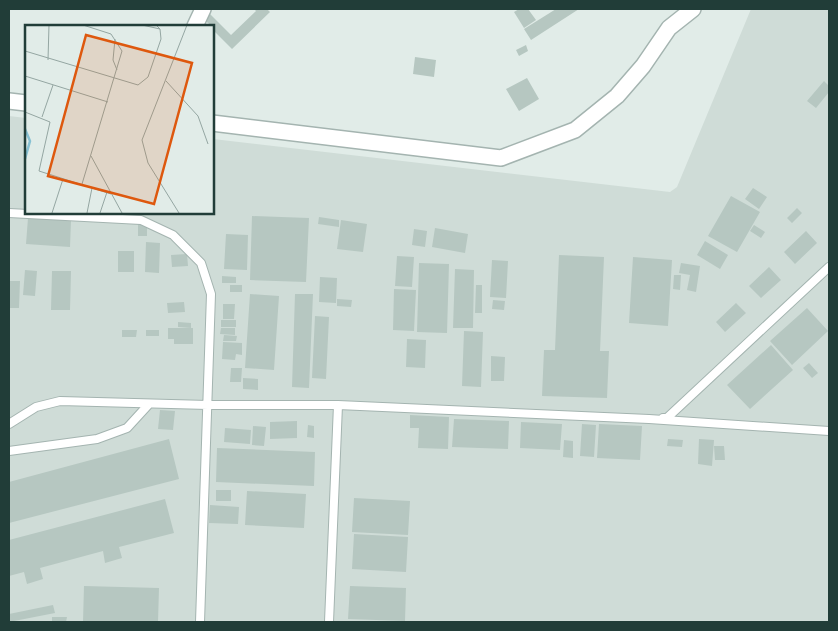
<svg xmlns="http://www.w3.org/2000/svg" width="838" height="631" viewBox="0 0 838 631" font-family="'Roboto Condensed',sans-serif">
	<style>
		.built { fill: #cfdcd7 }
		.building { fill: #b6c7c1 }
		.lines { fill: none; stroke-linecap: round; stroke-linejoin: round }
		.lane-casing { stroke: #a4b4b0; stroke-width: 10 }
		.street-casing { stroke: #a4b4b0; stroke-width: 18 }
		.lane { stroke: #fff; stroke-width: 8 }
		.street { stroke: #fff; stroke-width: 15 }
		.inset-river { fill: none; stroke: #87c1d3; stroke-width: 2.5 }
		.inset-road { fill: none; stroke: #94a6a2; stroke-width: 1 }
		.view { fill: #de580e; fill-opacity: 0.15; stroke: #de580e; stroke-width: 2.5 }
		.inset-edge { fill: none; stroke: #213d38; stroke-width: 2.5 }
	</style>
	<rect width="100%" height="100%" fill="#e1ece8"/>
	<path class="built" d="M751 9H829V622H9V116L26 118V212H212L213 139 670 192 677 187Z"/>
	<path class="building" d="M254 9H267L270 12 232 49 212 29V26L204 20 210 14 231 35 256 11Z
		M519 9H528L536 20 524 28 514 12Z
		M556 9H579L531 40 524 29Z
		M526 45 528 51 519 56 516 50Z
		M415 57 436 60 434 77 413 74Z
		M527 78 539 99 519 111 506 89Z
		M824 81 829 86V92L816 108 807 101Z
		M753 188 767 197 759 209 745 199Z
		M731 196 760 212 737 252 708 236Z
		M797 208 802 213 792 223 787 218Z
		M252 216 309 218 306 282 250 280Z
		M319 217 339 220V227L318 224Z
		M28 218 71 220 70 247 26 244Z
		M341 220 367 224 363 252 337 249Z
		M138 224H147V236H138Z
		M754 225 765 232 761 238 750 231Z
		M435 228 468 234 465 253 432 247Z
		M414 229 427 231 425 247 412 245Z
		M806 231 817 243 795 264 784 252Z
		M226 234 248 235 247 270 224 269Z
		M705 241 728 255 720 269 697 255Z
		M146 242 160 243 159 273 145 272Z
		M118 251H134V272H118Z
		M187 254 188 266 172 267 171 255Z
		M559 255 604 257 600 351H609L607 398 542 396 544 350H555Z
		M397 256 414 257 412 287 395 286Z
		M633 257 672 260 668 326 629 323Z
		M492 260 508 261 506 298 490 297Z
		M419 263 449 264 447 333 417 332Z
		M681 263 700 266 696 292 687 290 690 275 679 273Z
		M769 267 781 280 761 298 749 286Z
		M455 269 474 270 473 328H453Z
		M25 270 37 271 35 296 23 295Z
		M52 271H71L70 310H51Z
		M674 275H681L680 290 673 289Z
		M222 276 236 277V283H222Z
		M320 277 337 278 336 303 319 302Z
		M9 281H20L19 308H9Z
		M230 285H242V292H230Z
		M476 285H482V313H475Z
		M394 289 416 290 414 331 393 330Z
		M250 294 279 296 274 370 245 368Z
		M295 294H313L309 388 292 387Z
		M337 299 352 300 351 307 337 306Z
		M493 300 505 301 504 310 492 309Z
		M184 302 185 312 168 313 167 303Z
		M736 303 746 313 725 332 716 322Z
		M223 304H235L234 319H223Z
		M807 308 828 331 792 365 770 341Z
		M315 316 329 317 326 379 312 378Z
		M221 320H236V327H221Z
		M178 322 191 323V328L178 327Z
		M168 328H193V344H174V339H168Z
		M221 328H235V335L220 334Z
		M122 330H137L136 337H122Z
		M146 330H159V336H146Z
		M464 331 483 332 481 387 462 386Z
		M224 335 237 336 236 341H223Z
		M407 339 426 340 425 368 406 367Z
		M223 342 242 343V355L236 354 235 360 222 359Z
		M771 345 793 370 750 409 727 385Z
		M491 356 505 357 504 381H491Z
		M809 363 818 373 812 378 803 368Z
		M231 368H242L241 382H230Z
		M243 378 258 379V390L243 389Z
		M160 410 175 411 173 430 158 429Z
		M410 415 449 417 448 449 418 448 419 428H410Z
		M454 419 509 421 508 449 452 447Z
		M297 421V438L270 439V422Z
		M521 422 562 424 560 450 520 448Z
		M582 424 596 425 594 457 580 456Z
		M599 424 642 426 640 460 597 458Z
		M308 425 314 426V438L307 437Z
		M253 426 266 427 264 446 252 445Z
		M225 428 251 430 250 444 224 442Z
		M169 439 179 479 9 523V482Z
		M668 439 683 440 682 447 667 446Z
		M699 439 714 440 712 466 698 464Z
		M564 440 573 441V458L563 457Z
		M714 446H724L725 460H715Z
		M217 448 315 452 314 486 216 482Z
		M216 490H231V501H216Z
		M247 491 306 494 304 528 245 525Z
		M354 498 410 501 408 535 352 532Z
		M165 499 174 533 119 547 122 558 105 563 103 551 40 568 43 579 27 584 24 572 9 576V540Z
		M210 505 239 507 238 524 209 523Z
		M354 534 408 537 406 572 352 569Z
		M84 586 159 588 158 622H83Z
		M350 586 406 588 405 621 348 619Z
		M53 605 55 613 9 622V614Z
		M52 617H67L66 622H52Z"/>
	<g class="lines">
		<g class="lane-casing">
			<path id="lane" d="M9 213 141 220 173 235 201 263 211 294 200 622
				M663 418H667L829 267
				M9 424 36 407 60 401 208 405H338L649 419 829 431
				M9 451 97 439 127 428 149 404
				M329 622 338 405"/>
		</g>
		<g class="street-casing">
			<path id="street" d="M195 26 203 9
				M9 101 26 103
				M212 123 501 158 575 130 617 96 643 66 669 28 693 9"/>
		</g>
		<use href="#lane" class="lane"/>
		<use href="#street" class="street"/>
	</g>
	<g transform="translate(25 25)">
		<rect width="189" height="189" fill="#e1ece8"/>
		<path class="inset-river" d="M0 104 5 116 0 134"/>
		<path class="inset-road" d="M117 0 135 4M90 14 88 35 92 45M0 26 113 60 123 52 136 14 135 4 131 0M23 35 24 0M0 51 83 77M141 56 173 91 183 119M0 87 25 97 14 146 86 169M17 92 28 60M66 131 97 188M57 159 97 26 86 9 58 0M27 188 38 154M62 188 67 163M75 188 82 167M154 188 123 138 117 115 162 0"/>
		<path class="view" d="M61 10 167 38 129 179 23 151Z"/>
		<rect width="189" height="189" class="inset-edge"/>
	</g>
	<rect width="838" height="631" fill="none" stroke="#213d38" stroke-width="20"/>
</svg>
